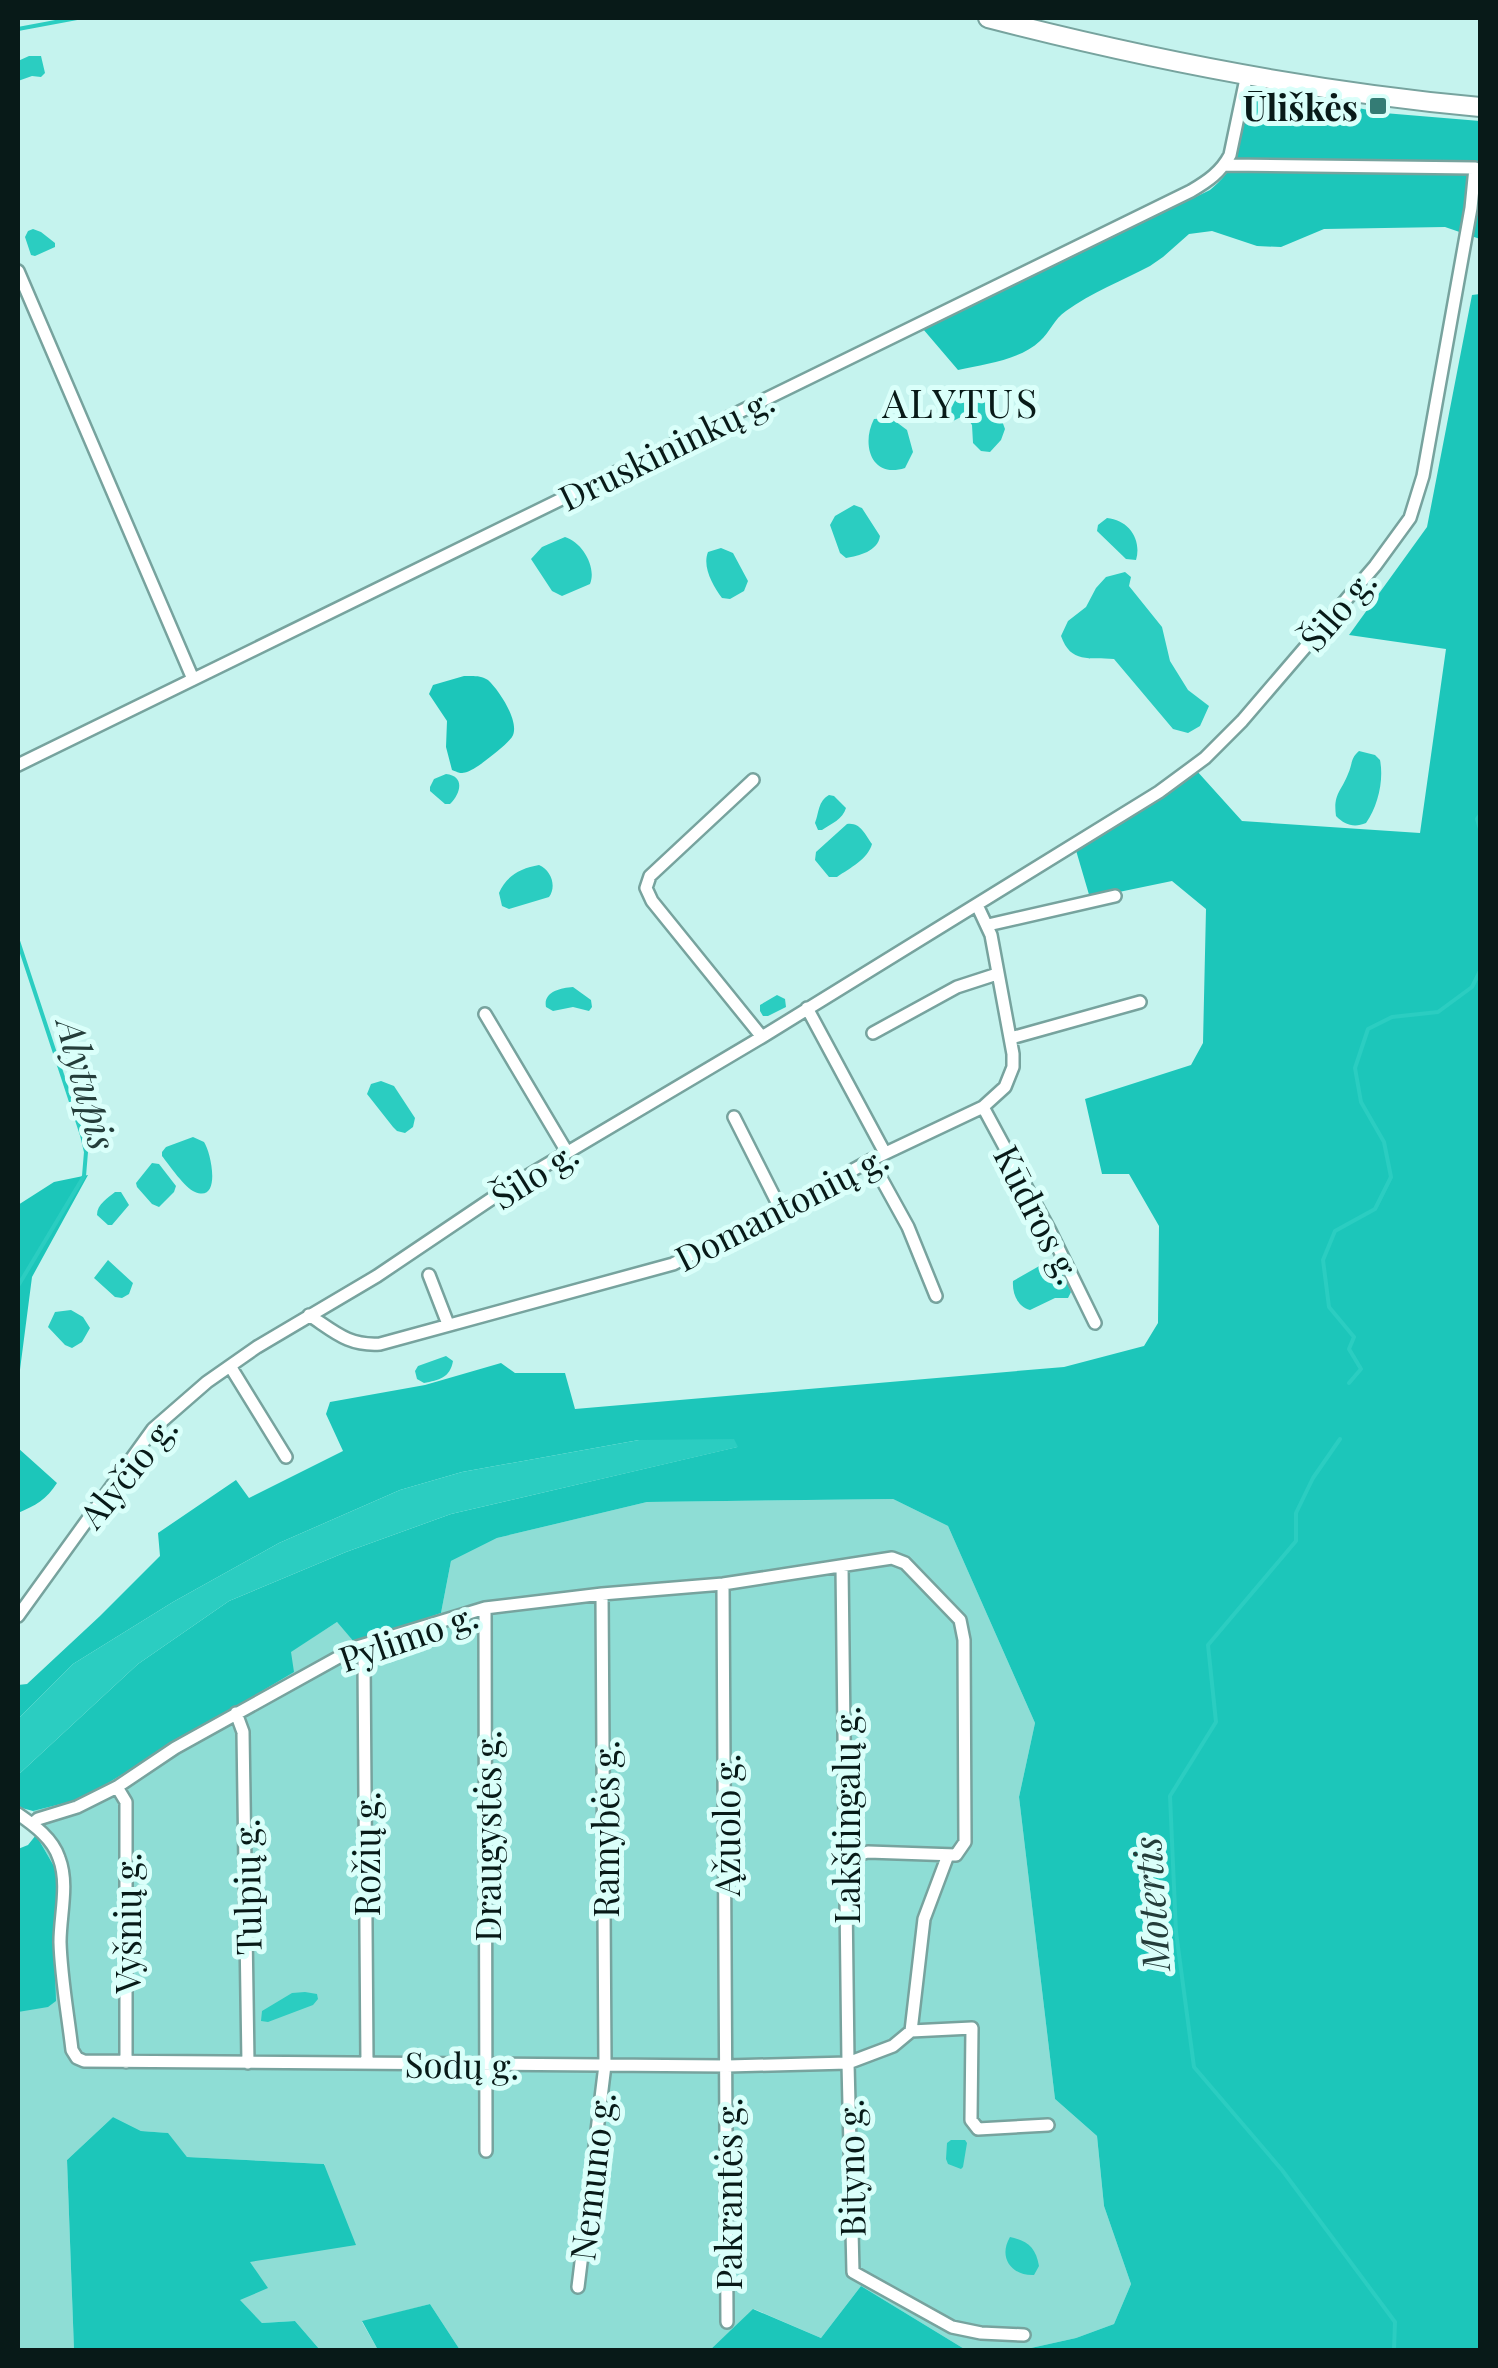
<svg xmlns="http://www.w3.org/2000/svg" width="1498" height="2368" viewBox="0 0 1498 2368" font-family="'Playfair Display',serif">
	<style>
		.green { fill: #8eddd5 }
		.forest { fill: #1cc6ba }
		.water { fill: #2bcdc1 }
		.lines { fill: none; stroke-linecap: round; stroke-linejoin: round }
		.stream { stroke: #2bcdc1; stroke-width: 4 }
		.minor-casing { stroke: #77a39e; stroke-width: 16 }
		.primary-casing { stroke: #77a39e; stroke-width: 22 }
		.minor { stroke: #fff; stroke-width: 11 }
		.primary { stroke: #fff; stroke-width: 18 }
		.poi-dot { fill: #347c75; stroke: #dafffa; stroke-width: 4 }
		.labels { text-anchor: middle; dominant-baseline: central; stroke-width: 10; stroke-linejoin: round; paint-order: stroke }
		.poi-label { font-size: 35px; font-weight: bold; fill: #081a18; stroke: #dafffa; text-anchor: end }
		.street-label { font-size: 35px; fill: #081a18; stroke: #dafffa }
		.water-label { font-size: 38px; font-style: italic; fill: #243d3a; stroke: #dafffa }
		.quarter-label { font-size: 40px; letter-spacing: 2.5px; fill: #081a18; stroke: #dafffa }
	</style>
	<rect width="100%" height="100%" fill="#c5f3ee"/>
	<path class="green" d="M893 1499 948 1526 1035 1723 1019 1797 1055 2099 1097 2136 1104 2206 1131 2284 1114 2324 1076 2338 1022 2350H966L861 2286 821 2338 754 2309 710 2350H460L430 2304 362 2322 378 2350H320L295 2321 262 2323 239 2300 249 2262 325 2164 187 2157 167 2133 141 2131 113 2117 67 2160 74 2350H18V2012L54 1938 57 1880 55 1868 36 1835 33 1811 81 1799 290 1652 337 1622 356 1643 441 1613 451 1561 497 1538 647 1502Z"/>
	<path class="forest" d="M1275 92 1384 113 1480 121V239L1445 227 1324 229 1281 247 1257 246 1212 231 1189 234 1163 257 1150 266C1123 280 1091 293 1066 311 1054 319 1050 332 1040 341 1020 360 985 364 958 370L923 329 1210 190C1221 181 1230 171 1235 157 1246 129 1239 101 1275 92Z
		M1480 294V2350H1022L1076 2338 1114 2324 1131 2284 1104 2206 1097 2136 1055 2099 1019 1797 1035 1723 948 1526 893 1499 647 1502 497 1538 451 1561 441 1613 355 1643 337 1622 291 1652 294 1672 81 1799 33 1811 18 1807V1775L138 1664 229 1601 346 1552 451 1514 737 1447 639 1440 462 1472 400 1490 279 1543 173 1602 73 1664 18 1719V1685L27 1684 100 1616 160 1556 158 1533 236 1480 249 1498 343 1451 326 1414 330 1402 425 1385 501 1363 515 1373H565L575 1409 1064 1367 1144 1346 1158 1323 1159 1226 1129 1174H1102L1085 1099 1191 1065 1203 1043 1206 909 1172 881 1090 898 1075 847 1196 770 1242 821 1420 833 1446 649 1349 635 1427 527 1472 295Z
		M464 676C472 676 481 675 488 680 499 690 521 723 512 737 507 745 475 770 467 772 459 774 460 773 452 770L446 747 447 721 429 694 433 685Z
		M88 1175 32 1277 18 1385V1205L54 1182Z
		M18 1448 57 1483C47 1499 35 1506 18 1513Z
		M36 1835 55 1868 57 1880 54 1938 56 2001 48 2007 18 2012V1849L28 1845Z
		M113 2117 141 2131 168 2133 187 2157 324 2164 356 2245 250 2262 268 2288 240 2300 262 2323 295 2321 320 2350H74L67 2160Z
		M861 2286 966 2350H710L753 2309 821 2338Z
		M430 2304 460 2350H378L362 2321Z"/>
	<path class="water" d="M29 56H41L45 73 41 77 32 76 18 81V61Z
		M33 229 41 232 55 243V247L35 256 31 255 25 237 28 231Z
		M953 393C979 394 997 402 1005 429L1001 440 990 452 981 451 973 443 972 425 967 418 961 417 949 423 943 419 941 402 947 394Z
		M891 418 907 430 913 452 905 468C871 479 861 444 874 419Z
		M854 505 862 508 880 536C878 551 859 556 846 558L840 553 830 525 835 516Z
		M1107 518C1129 520 1142 540 1136 560L1126 559 1097 531 1098 525Z
		M565 537C582 542 597 567 590 584L562 596 552 591 531 559 542 547Z
		M721 548 733 553 748 581 744 591 730 599 722 598C713 586 702 567 708 552Z
		M1125 572 1131 577 1129 586 1162 627 1170 661 1188 690 1209 706 1200 726 1188 733 1173 729 1114 659C1089 657 1071 664 1061 636L1068 621 1086 607 1096 588 1106 577Z
		M1359 751 1375 755 1380 760C1384 780 1378 806 1366 823 1354 828 1345 825 1336 816 1333 794 1341 792 1348 774 1353 763 1350 759 1359 751Z
		M446 774C465 776 461 793 450 804H445L430 791V787L434 779Z
		M829 795 834 796 846 808C843 819 831 824 822 830H818L815 823C819 813 818 801 829 795Z
		M847 824C860 822 865 834 872 844 868 859 850 868 837 877H829L815 860 816 852Z
		M539 865C551 870 557 886 549 897L509 909 502 906 499 893C506 876 521 868 539 865Z
		M573 987 591 1000 592 1007 589 1011 573 1007 553 1011 546 1007C543 992 560 988 573 987Z
		M777 995 785 999 786 1007 768 1016H763L760 1011V1005Z
		M381 1081 394 1086 415 1118 413 1127 405 1133 397 1131 393 1127 367 1094 371 1084Z
		M193 1137 204 1142C211 1152 222 1203 195 1192 185 1188 169 1165 162 1156V1152L166 1147Z
		M152 1163 159 1164 176 1186 174 1192 159 1207 152 1204 137 1187 136 1183Z
		M115 1192H121L129 1205 112 1225H108L97 1215C97 1204 108 1198 115 1192Z
		M108 1260 133 1283 129 1294 122 1298 115 1297 94 1278Z
		M1048 1261C1062 1263 1066 1280 1071 1292L1068 1298H1055L1030 1310C1018 1307 1012 1294 1013 1281Z
		M71 1310 83 1317 90 1328 82 1342 72 1348 65 1345 48 1327 55 1312Z
		M446 1356 453 1361C450 1378 439 1380 424 1383L417 1379 415 1371 418 1366Z
		M734 1439 738 1447 451 1514 346 1552 229 1601 138 1664 18 1775V1719L73 1664 173 1602 279 1543 400 1490 462 1472 639 1440Z
		M305 1992 317 1994 318 1999 313 2005 268 2022 261 2021 262 2011 292 1993Z
		M951 2140H965L967 2143 963 2167 961 2169 948 2164 946 2159 947 2143Z
		M1010 2237C1028 2241 1036 2248 1039 2266L1034 2275C1011 2276 998 2257 1010 2237Z"/>
	<g class="lines">
		<path class="stream" d="M18 29 77 18
			M1480 815 1477 819 1480 829
			M1480 882V884
			M18 941 82 1135 86 1152 84 1176 18 1286
			M1349 1383 1361 1369 1349 1349 1354 1337 1329 1307 1323 1260 1335 1231 1375 1209 1391 1177 1384 1142 1361 1102 1355 1068 1368 1029 1392 1017 1438 1012 1472 987 1480 971
			M1340 1439 1313 1478 1296 1513V1541L1208 1645 1216 1722 1170 1796 1176 1932 1194 2067 1282 2170 1395 2322 1394 2350"/>
		<g class="minor-casing">
			<path id="minor" d="M18 271 193 679
				M18 765 1191 191C1208 181 1221 172 1230 155L1247 74
				M753 780 650 876 646 888 652 901 762 1037
				M988 925 1115 896
				M807 1008 885 1153
				M485 1014 567 1152
				M873 1033 957 987 997 974
				M1011 1038 1140 1002
				M983 1107 1049 1229 1095 1323
				M734 1117 781 1210
				M871 1160 908 1227 936 1296
				M429 1275 448 1324
				M309 1315C335 1332 348 1346 380 1344L673 1264 781 1210 871 1160 983 1107 1005 1087 1013 1067V1054L991 935 977 905
				M230 1366 286 1457
				M842 1566 848 2063 853 2272 952 2327 981 2333 1024 2335
				M723 1584 727 2322
				M485 1608 486 2151
				M18 1616 153 1429 207 1382 257 1347 377 1276 509 1187 762 1037 1159 792 1205 758 1242 721 1375 566 1410 518 1423 476 1471 208 1475 168 1225 165
				M357 1647 364 1660 367 2063
				M236 1713 243 1732 248 2063
				M117 1787 126 1802V2062
				M18 1814C34 1825 53 1839 59 1858 69 1884 60 1915 60 1942 61 1978 68 2015 72 2050L77 2058 84 2061 727 2066 848 2063 893 2046 911 2031 972 2028 971 2120 978 2129 1048 2125
				M32 1824 38 1819 77 1807 117 1787 175 1748 357 1647 485 1608 602 1594 723 1584 892 1558 905 1563 960 1620 964 1640 965 1842 956 1855 868 1852 845 1858
				M911 2031 924 1919 948 1855
				M578 2287 605 2065 602 1594"/>
		</g>
		<g class="primary-casing">
			<path id="primary" d="M988 18C1147 59 1316 92 1480 107"/>
		</g>
		<use href="#minor" class="minor"/>
		<use href="#primary" class="primary"/>
	</g>
	<rect class="poi-dot" x="1368" y="96" width="20" height="20" rx="5"/>
	<g class="labels">
		<g class="poi-label">
			<text x="1358" y="106">Ūliškės</text>
		</g>
		<g class="street-label">
			<text transform="translate(666 448) rotate(-26)">Druskininkų g.</text>
			<text transform="translate(1337 609) rotate(-49)">Šilo g.</text>
			<text transform="translate(534 1174) rotate(-32)">Šilo g.</text>
			<text transform="translate(781 1207) rotate(-27)">Domantonių g.</text>
			<text transform="translate(1039 1214) rotate(63)">Kūdros g.</text>
			<text transform="translate(127 1471) rotate(-51)">Alyčio g.</text>
			<text transform="translate(408 1636) rotate(-19)">Pylimo g.</text>
			<text transform="translate(845 1815) rotate(-90)">Lakštingalų g.</text>
			<text transform="translate(725 1825) rotate(-90)">Ąžuolo g.</text>
			<text transform="translate(604 1829) rotate(-90)">Ramybės g.</text>
			<text transform="translate(486 1836) rotate(-90)">Draugystės g.</text>
			<text transform="translate(365 1854) rotate(-90)">Rožių g.</text>
			<text transform="translate(246 1887) rotate(-91)">Tulpių g.</text>
			<text transform="translate(126 1923) rotate(-90)">Vyšnių g.</text>
			<text transform="translate(462 2064) rotate(1)">Sodų g.</text>
			<text transform="translate(850 2168) rotate(-91)">Bityno g.</text>
			<text transform="translate(591 2176) rotate(-83)">Nemuno g.</text>
			<text transform="translate(727 2194) rotate(-90)">Pakrantės g.</text>
		</g>
		<g class="water-label">
			<text transform="translate(88 1084) rotate(75)">Alytupis</text>
			<text transform="translate(1150 1904) rotate(-94)">Motertis</text>
		</g>
		<g class="quarter-label">
			<text x="961" y="401">ALYTUS</text>
		</g>
	</g>
	<rect width="1498" height="2368" fill="none" stroke="#081a18" stroke-width="40"/>
</svg>
